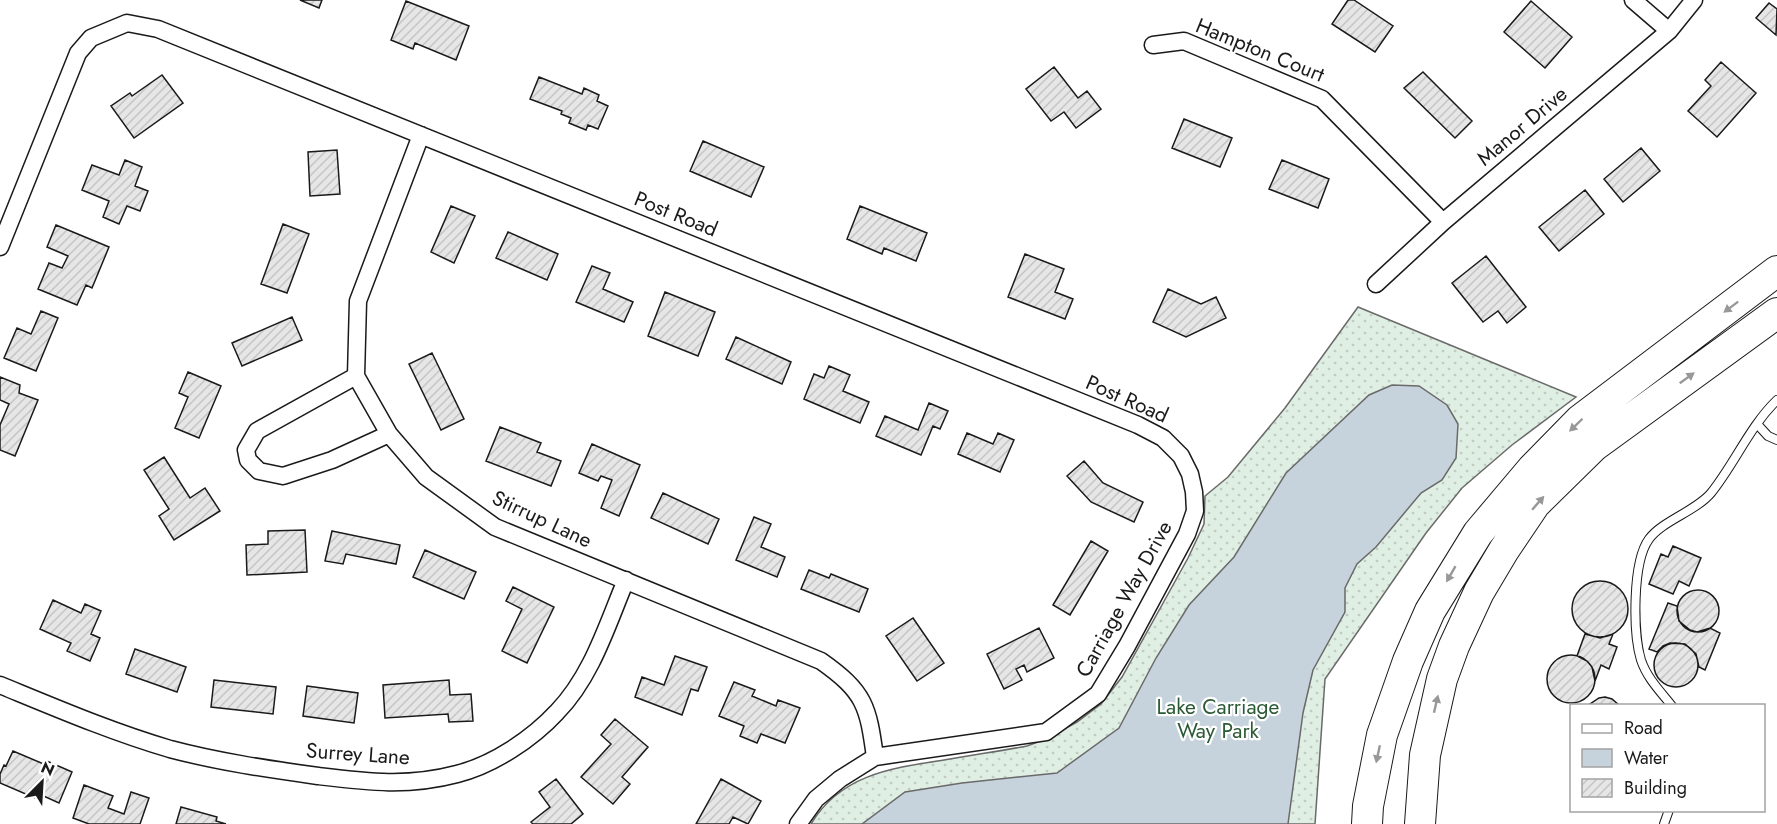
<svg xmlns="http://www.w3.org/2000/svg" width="1777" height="824" viewBox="0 0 1777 824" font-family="Jost,sans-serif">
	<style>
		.grass { fill: url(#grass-dots); stroke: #6a6a6a; stroke-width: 1.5 }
		.water { fill: #c6d2dc; stroke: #6a6a6a; stroke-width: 1.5 }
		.building { fill: url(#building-hatch); stroke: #1a1a1a; stroke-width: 1.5 }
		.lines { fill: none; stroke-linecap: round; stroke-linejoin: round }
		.lane-casing { stroke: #1a1a1a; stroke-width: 10 }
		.street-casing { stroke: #1a1a1a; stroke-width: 19 }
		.highway-casing { stroke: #1a1a1a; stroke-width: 32 }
		.lane { stroke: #fff; stroke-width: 8 }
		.street { stroke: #fff; stroke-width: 16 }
		.highway { stroke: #fff; stroke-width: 30 }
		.oneway { fill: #989898 }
		.labels { text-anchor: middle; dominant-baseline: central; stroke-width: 4.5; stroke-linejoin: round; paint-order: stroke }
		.street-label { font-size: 21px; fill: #1a1a1a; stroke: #fff }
		.park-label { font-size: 21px; fill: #2b5a34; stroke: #fff }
	</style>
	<defs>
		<pattern id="grass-dots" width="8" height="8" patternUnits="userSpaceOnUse" patternTransform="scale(1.5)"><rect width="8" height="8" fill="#e0efe3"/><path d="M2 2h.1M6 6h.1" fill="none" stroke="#c0ccc2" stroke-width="1.8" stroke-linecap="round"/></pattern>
		<pattern id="building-hatch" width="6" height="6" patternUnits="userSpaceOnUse" patternTransform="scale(1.5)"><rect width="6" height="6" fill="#e6e6e6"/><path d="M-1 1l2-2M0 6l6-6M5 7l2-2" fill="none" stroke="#c5c5c5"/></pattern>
	</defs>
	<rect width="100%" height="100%" fill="#fff"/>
	<path class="grass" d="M1358 307 1576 397 1512 445 1462 488 1426 533 1325 679 1315 824H811C841 774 893 768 944 760 972 755 1000 751 1027 746L1046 739 1077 722 1101 704 1122 677 1188 558 1204 524 1205 496 1228 477 1285 408Z"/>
	<path class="water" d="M1392 385 1419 386 1447 405 1458 424 1456 458 1442 480 1421 493 1376 547 1357 564 1345 588V612L1313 670 1303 713 1288 824H862L905 792 962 783 1057 773 1119 728 1156 658 1189 605 1234 557 1286 473 1369 395Z"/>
	<path class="building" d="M300 0H322L319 8Z
		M1348 0H1354L1393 26 1375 52 1332 24Z
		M406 1 469 26 456 60 415 43 413 49 391 40Z
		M1531 1 1572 37 1545 68 1504 32Z
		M1769 3 1777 9 1776 35 1756 18Z
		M1721 62 1756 93 1717 137 1688 111 1711 86 1705 80Z
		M1054 67 1078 98 1087 91 1101 109 1076 128 1064 112 1051 121 1026 89Z
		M1423 72 1472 121 1455 138 1404 88Z
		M162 75 183 103 134 138 111 106 130 93 132 96Z
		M539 77 582 94 584 88 599 95 597 101 608 106 598 129 588 125 586 130 569 123 571 118 561 114 562 111 530 99Z
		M1184 119 1232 138 1220 167 1172 148Z
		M703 141 764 167 751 197 690 171Z
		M1641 148 1660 171 1623 202 1604 179Z
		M337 150 340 194 310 196 308 152Z
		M125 160 142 167 135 186 148 191 140 211 127 206 119 224 103 217 109 201 82 190 92 165 119 175Z
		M1282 160 1329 179 1318 208 1269 189Z
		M1585 190 1604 214 1559 251 1539 227Z
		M451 206 475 216 454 263 431 252Z
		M860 206 927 233 916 261 884 248 882 254 847 239Z
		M283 224 309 234 287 293 261 284Z
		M56 225 109 247 92 288 86 285 77 305 38 289 49 263 62 268 68 256 47 247Z
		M508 232 558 254 547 280 496 258Z
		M1025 254 1064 269 1055 292 1073 299 1065 319 1008 297Z
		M1486 256 1526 307 1507 323 1498 311 1483 322 1452 283Z
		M592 266 610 273 603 289 633 302 624 322 576 302Z
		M1168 289 1201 304 1216 297 1226 318 1186 337 1153 322Z
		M665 292 715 312 698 356 648 336Z
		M41 311 58 318 36 371 4 358 17 328 31 334Z
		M292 317 302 340 242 366 232 343Z
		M736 337 791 362 782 384 726 359Z
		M432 353 464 419 441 430 409 364Z
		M829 366 850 375 843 391 869 402 860 423 804 399 814 374 824 378Z
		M188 372 221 386 199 438 175 428 188 397 179 393Z
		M0 377 20 385 19 393 38 400 15 456 0 450V425L9 404 0 400Z
		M929 403 948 411 940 429 933 426 921 455 876 436 885 416 918 430Z
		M500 427 541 443 537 452 561 461 551 486 486 461Z
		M967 433 993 444 998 433 1014 440 1000 472 958 454Z
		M592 444 640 465 619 516 601 508 612 480 601 476 598 481 579 473Z
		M164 457 190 498 205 488 220 511 174 540 159 516 169 509 144 470Z
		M1084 461 1103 483 1143 502 1134 522 1091 502 1067 476Z
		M663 493 719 519 708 544 651 518Z
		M754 517 771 524 761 547 785 557 777 577 736 560Z
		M305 530 307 572 247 575 246 545 268 544V531Z
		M332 531 400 545 396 564 346 554 343 564 325 561Z
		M1091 541 1108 551 1070 615 1053 605Z
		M1673 546 1701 558 1689 586 1679 581 1673 594 1649 584 1661 554 1668 557Z
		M425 550 476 572 464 599 413 577Z
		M809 570 829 578 831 574 868 589 859 612 801 589Z
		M1572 609a28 28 0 1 1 56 0a28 28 0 1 1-56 0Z
		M513 587 554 607 527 663 502 651 522 609 506 601Z
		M1677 611a21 21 0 1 1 42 0a21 21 0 1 1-42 0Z
		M53 600 81 613 85 604 101 611 91 634 100 638 90 661 67 651 71 643 40 629Z
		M1668 603 1677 606 1679 621 1690 630 1697 632 1710 628 1720 633 1705 670 1699 667 1696 654 1685 644 1670 643 1663 646 1657 652 1649 649Z
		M913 618 944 663 917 681 886 636Z
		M1039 628 1054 658 1027 672 1024 665 1016 669 1022 680 1004 689 987 654Z
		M1585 634 1600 638 1613 634 1609 644 1617 647 1609 669 1601 665 1595 681 1592 667 1587 661 1577 656Z
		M1654 665a22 22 0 1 1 44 0a22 22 0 1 1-44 0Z
		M135 649 186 667 177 692 126 674Z
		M1547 679a24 24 0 1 1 48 0a24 24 0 1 1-48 0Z
		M675 656 707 667 698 691 691 689 682 715 635 697 642 677 664 685Z
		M214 680 276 687 273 714 211 707Z
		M449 680 450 695 471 694 473 721 449 722 448 714 385 718 383 685Z
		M734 682 755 690 752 696 776 706 778 700 800 708 785 743 761 734 757 743 740 736 744 726 719 716Z
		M307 686 358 693 354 723 303 716Z
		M1605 697 1612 699 1620 706H1587L1599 698Z
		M615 719 648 747 622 777 630 784 613 804 581 777 611 744 601 735Z
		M13 751 46 765 47 761 72 772 59 803 37 793 35 798 0 783V774L4 765 6 766Z
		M556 779 583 814 571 824H533L531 822 550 807 539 792Z
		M721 779 761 801 748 824 733 817 729 824H696Z
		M84 785 113 796 108 808 124 814 131 792 149 798 140 824H89L73 818Z
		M181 807 217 817 216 821 226 824H176Z"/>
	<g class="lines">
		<g class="lane-casing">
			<path id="lane" d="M1757 424 1768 436 1777 440
				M1672 706C1660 691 1647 678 1641 660 1633 634 1632 562 1649 539 1662 521 1696 511 1711 493 1735 463 1750 426 1777 400
				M1664 824 1669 810"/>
		</g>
		<g class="street-casing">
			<path id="street" d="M1633 0 1669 31
				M1153 45 1184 41 1322 99 1443 222
				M421 135 358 301 356 376 389 434 426 477 495 527 821 661C865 692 868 706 875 757
				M0 247 78 53 91 38 127 23 158 29 1138 425 1163 438 1181 456 1190 474 1194 492 1195 511 1187 534 1127 646 1098 694 1046 732 875 757 840 779 816 799 798 824
				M1376 284 1443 222 1669 31 1694 0
				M356 376 257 431 246 450 248 460 259 471 283 476 332 460 389 434
				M0 685C56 708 112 732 170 749 219 762 268 769 318 776 368 782 408 787 457 774 493 765 532 739 557 712 592 676 607 625 626 580"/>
		</g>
		<g class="highway-casing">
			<path id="highway" d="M1367 824 1368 806 1382 735 1408 661 1430 611 1478 533 1532 469 1580 420 1777 271
				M1420 824 1425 755 1442 679 1454 646 1479 592 1504 550 1535 504 1594 446 1777 313"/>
		</g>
		<use href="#lane" class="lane"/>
		<use href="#street" class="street"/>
		<use href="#highway" class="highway"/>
	</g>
	<defs><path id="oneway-solid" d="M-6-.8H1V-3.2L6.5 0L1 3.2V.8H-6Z" transform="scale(1.5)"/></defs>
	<g class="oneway">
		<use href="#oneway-solid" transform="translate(1731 307) rotate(143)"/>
		<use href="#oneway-solid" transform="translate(1687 378) rotate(-36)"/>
		<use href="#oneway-solid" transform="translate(1576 425) rotate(136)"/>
		<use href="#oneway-solid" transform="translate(1538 503) rotate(-49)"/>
		<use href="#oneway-solid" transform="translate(1451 574) rotate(120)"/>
		<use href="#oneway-solid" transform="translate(1436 704) rotate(-77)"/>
		<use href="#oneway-solid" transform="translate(1378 754) rotate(102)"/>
	</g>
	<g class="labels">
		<g class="street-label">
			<text transform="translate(1260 50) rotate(22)">Hampton Court</text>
			<text transform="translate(1522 126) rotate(-40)">Manor Drive</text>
			<text transform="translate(676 214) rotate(22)">Post Road</text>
			<text transform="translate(1127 399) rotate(24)">Post Road</text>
			<text transform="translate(542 519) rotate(25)">Stirrup Lane</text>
			<text transform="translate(1124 599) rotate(-61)">Carriage Way Drive</text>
			<text transform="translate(358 754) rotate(4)">Surrey Lane</text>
		</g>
		<g class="park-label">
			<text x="1218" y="707">Lake Carriage<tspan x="1218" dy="24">Way Park</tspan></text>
		</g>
	</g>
	<rect x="1570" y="704" width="195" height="108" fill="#ffffff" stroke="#a3a3a3" stroke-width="1.5"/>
	<rect x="1582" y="724" width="30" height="9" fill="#ffffff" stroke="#a3a3a3" stroke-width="1.5"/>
	<text x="1624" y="734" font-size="18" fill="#1a1a1a">Road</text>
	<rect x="1582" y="749" width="30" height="18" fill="#c6d2dc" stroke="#a3a3a3" stroke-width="1.5"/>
	<text x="1624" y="764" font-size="18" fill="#1a1a1a">Water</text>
	<rect x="1582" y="779" width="30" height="18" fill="url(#building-hatch)" stroke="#a3a3a3" stroke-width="1.5"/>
	<text x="1624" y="794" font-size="18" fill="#1a1a1a">Building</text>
	<g transform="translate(42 782) rotate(24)" stroke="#ffffff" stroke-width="4.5" paint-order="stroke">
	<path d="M0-4.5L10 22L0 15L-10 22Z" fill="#1a1a1a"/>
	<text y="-9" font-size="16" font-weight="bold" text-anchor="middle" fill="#1a1a1a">N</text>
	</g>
</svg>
